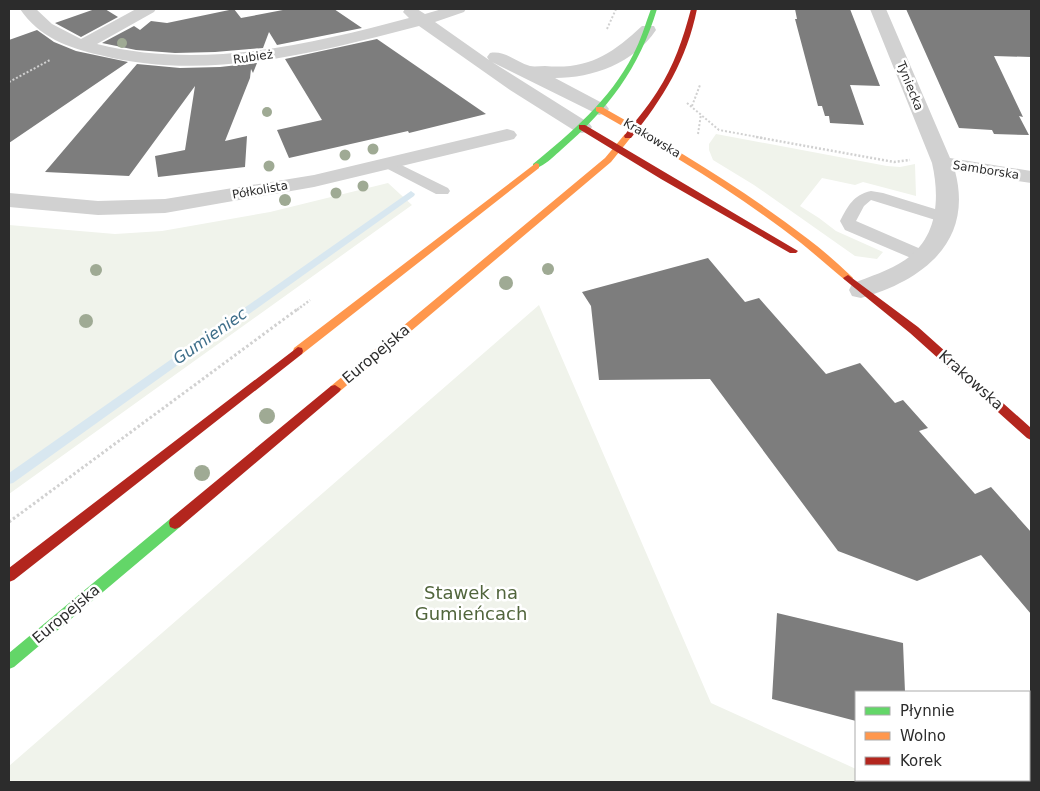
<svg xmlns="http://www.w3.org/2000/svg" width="1040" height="791" viewBox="0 0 1040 791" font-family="'DejaVu Sans',sans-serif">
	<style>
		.green { fill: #f0f3eb }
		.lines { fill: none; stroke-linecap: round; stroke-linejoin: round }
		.stream { fill: #d8e7f0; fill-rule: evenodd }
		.building { fill: #7d7d7d }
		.path-far2 { stroke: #d1d1d1; stroke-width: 2; stroke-dasharray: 2 2; stroke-linecap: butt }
		.path-far1 { stroke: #d1d1d1; stroke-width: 2.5; stroke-dasharray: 2 2; stroke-linecap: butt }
		.path { stroke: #d1d1d1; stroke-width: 3; stroke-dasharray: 2.5 2.5; stroke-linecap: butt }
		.lane { fill: #d1d1d1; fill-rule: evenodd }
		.street { fill: #d1d1d1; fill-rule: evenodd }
		.fast { fill: #63d668; fill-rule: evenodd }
		.slow { fill: #ff974d; fill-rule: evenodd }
		.jam { fill: #b3261e; fill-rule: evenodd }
		.tree { fill: #9faa94 }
		.labels { text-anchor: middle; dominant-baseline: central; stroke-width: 5; stroke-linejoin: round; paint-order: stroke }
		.far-street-label { font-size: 12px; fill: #2c2c2c; stroke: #fff }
		.street-label { font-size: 15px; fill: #2c2c2c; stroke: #fff }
		.water-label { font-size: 16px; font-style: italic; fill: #3f6f8a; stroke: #fff }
		.near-park-label { font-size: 18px; fill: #51653c; stroke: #fff }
	</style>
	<rect width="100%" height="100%" fill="#fff"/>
	<path class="green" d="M716 134 887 166 900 167 915 164 916 196 863 182 855 185 822 178 800 206 819 218 836 231 883 252 877 259 855 256 754 185 713 160 709 150V144Z
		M388 183 412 205 9 494V225L115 234 162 231 270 212Z
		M539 305 711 703 856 769V780H876L877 782H9V766Z"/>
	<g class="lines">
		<path class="stream" d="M411 191 415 194 414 196 13 483 9 484V473Z"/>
	</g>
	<path class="building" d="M95 9H105L118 17 81 37 55 23Z
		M234 9 241 18 288 9H334L362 28 277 45 269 32 263 48 215 52 175 53 136 50 102 43 134 26 140 30 151 21 167 23Z
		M795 9H850L880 86 850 85 864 125 830 123 829 116H825L822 106H818L795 19H797Z
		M906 9H1031V57L994 56 1023 117 1019 116 1029 135 994 134 992 130 959 128Z
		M37 30 54 42 76 51 128 62 9 143V40Z
		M377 39 486 114 409 133 408 131 289 158 277 130 322 120 285 59Z
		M257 63 253 73 251 69 250 78 225 141 247 136 245 167 158 177 155 156 185 150 195 86 129 176 45 172 137 64 180 68 220 67Z
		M708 258 745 302 759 298 826 374 860 363 895 403 903 400 928 428 919 431 975 494 991 487 1031 532V614L981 555 917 581 838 551 710 379 599 380 591 306 582 292Z
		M777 613 903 643 905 692H856V721L772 699Z"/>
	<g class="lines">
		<path class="path-far2" d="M607 29 616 9
			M9 82 50 60
			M687 103 719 130 763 138
			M692 106 700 85
			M698 134 701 114"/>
		<path class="path-far1" d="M756 137 894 162 910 160
			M297 310 310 300"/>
		<path class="path" d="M9 522 299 308"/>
		<path class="lane" d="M387 158 448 188 450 191 448 194H436L382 166 379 163 382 160Z
			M871 191 883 193 951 214 953 218 951 222 945 223 871 200 864 206 856 221 930 253 933 257 930 261 924 263 918 261 845 230 840 221C848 206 853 195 871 191Z"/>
		<path class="street" d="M20 9H36L52 24 81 39 136 9H156L154 12 97 44C201 70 308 45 409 18L403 12 405 9H417L425 14 442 9H466L464 12 435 22 489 60 487 57 490 53C505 50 516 62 530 66 534 67 540 66 545 66 588 70 612 54 642 26H654L656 30C634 63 593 78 555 78L606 105 609 109 606 113 599 115 492 62 589 123 592 127 589 131 582 133 575 131 510 90 419 26C316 53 206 82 100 55 68 48 39 37 20 9Z
			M870 9H886L950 158 1031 171V183L955 171C974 242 922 281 861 298L852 296 849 290 852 284C870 276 889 271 905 260 938 238 940 198 932 163Z
			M507 129 514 131 517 135 514 139 314 187 165 213 98 215 9 207V193L98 201 165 199 314 175Z"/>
		<path class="fast" d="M651 9H657C639 69 608 109 561 150 554 156 542 169 533 168V164C571 133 610 100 633 55 641 40 645 25 651 9Z
			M175 517 180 519 181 523 180 527 14 667 9 669V653L170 519Z"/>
		<path class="slow" d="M596 107H602C673 147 743 189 808 239 823 250 837 263 851 276L853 278 851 280H845C830 268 816 255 801 243 737 193 667 151 596 111Z
			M625 134 632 136 611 162 339 392H331L329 389 331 386 605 158Z
			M536 163 539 164V168L302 354H294L293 351 294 348Z"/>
		<path class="jam" d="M691 9H697C687 59 663 99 631 138H625L624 136C635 121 647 108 657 92 674 66 683 39 691 9Z
			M579 125H585L798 251 796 253H790L661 179 579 129Z
			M848 275 918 327 1031 428V440L1027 438 910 333 845 280 843 278Z
			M298 347 302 348 303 351 302 354 14 580 9 582V568Z
			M335 385 341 389 339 392 180 527 175 529 170 527 169 523 170 519 331 386Z"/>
	</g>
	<g class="tree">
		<circle cx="122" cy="43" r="5"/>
		<circle cx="267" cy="112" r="5"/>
		<circle cx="373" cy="149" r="5.5"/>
		<circle cx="345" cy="155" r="5.5"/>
		<circle cx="269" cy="166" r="5.5"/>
		<circle cx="363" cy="186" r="5.5"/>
		<circle cx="336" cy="193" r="5.5"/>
		<circle cx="285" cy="200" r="6"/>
		<circle cx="548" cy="269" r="6"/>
		<circle cx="96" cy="270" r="6"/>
		<circle cx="506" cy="283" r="7"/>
		<circle cx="86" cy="321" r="7"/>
		<circle cx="267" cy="416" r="8"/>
		<circle cx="202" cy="473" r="8"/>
	</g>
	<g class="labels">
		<g class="far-street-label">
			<text transform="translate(253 57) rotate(-8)">Rubież</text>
			<text transform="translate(910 86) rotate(68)">Tyniecka</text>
			<text transform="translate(652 138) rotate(31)">Krakowska</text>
			<text transform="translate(986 170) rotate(9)">Samborska</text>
			<text transform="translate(260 190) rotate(-10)">Półkolista</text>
		</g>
		<g class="street-label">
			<text transform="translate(376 354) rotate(-40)">Europejska</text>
			<text transform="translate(971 380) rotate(42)">Krakowska</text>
			<text transform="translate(66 614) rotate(-40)">Europejska</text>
		</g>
		<g class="water-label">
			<text transform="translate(210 336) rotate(-35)">Gumieniec</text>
		</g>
		<g class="near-park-label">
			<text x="471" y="592">Stawek na<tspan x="471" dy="21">Gumieńcach</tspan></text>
		</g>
	</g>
	<rect width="1040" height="791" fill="none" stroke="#2c2c2c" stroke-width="20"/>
	<rect x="855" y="691" width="175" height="90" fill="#ffffff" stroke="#ababab"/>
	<rect x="865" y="707" width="25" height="8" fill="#63d668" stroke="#ababab"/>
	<text x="900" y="716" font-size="15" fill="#2c2c2c">Płynnie</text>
	<rect x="865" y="732" width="25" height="8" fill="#ff974d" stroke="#ababab"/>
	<text x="900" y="741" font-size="15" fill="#2c2c2c">Wolno</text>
	<rect x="865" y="757" width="25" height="8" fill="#b3261e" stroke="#ababab"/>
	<text x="900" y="766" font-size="15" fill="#2c2c2c">Korek</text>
</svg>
